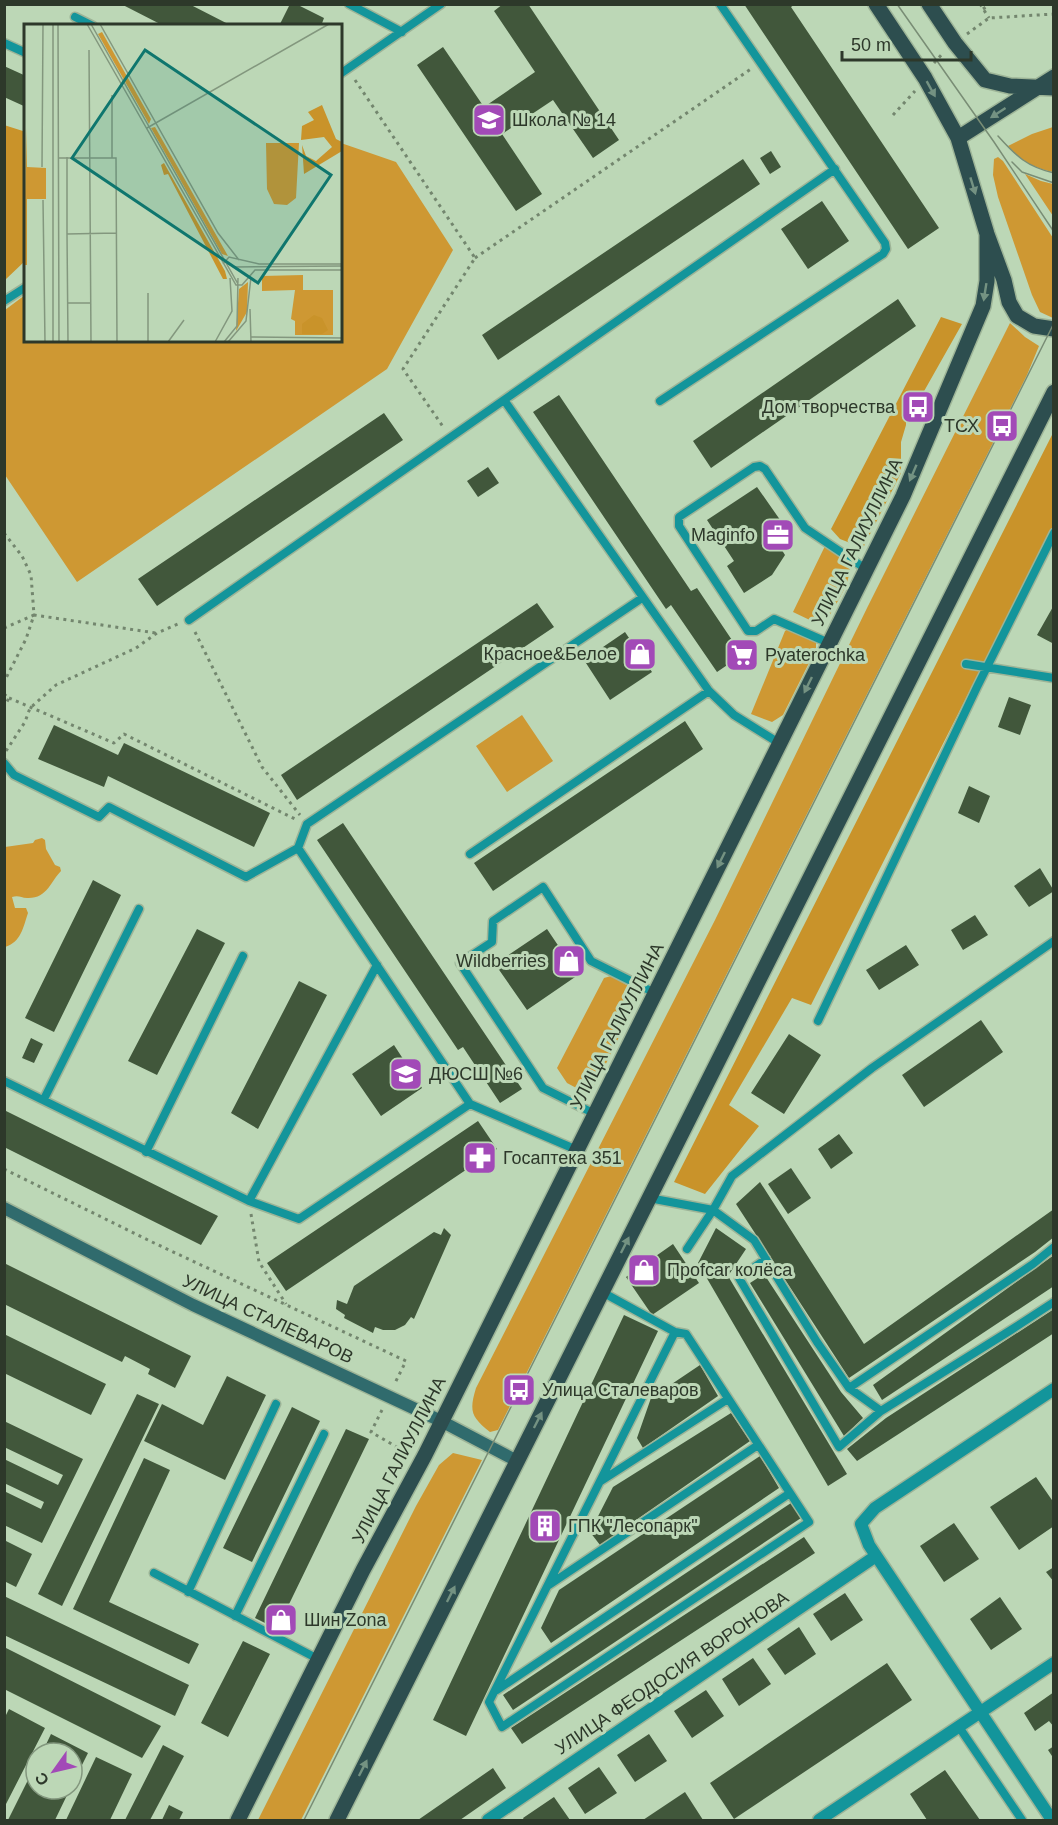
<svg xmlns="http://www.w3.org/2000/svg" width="1058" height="1825" viewBox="0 0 1058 1825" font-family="Helvetica,sans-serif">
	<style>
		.green { fill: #ce9833 }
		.forest { fill: #c9932a }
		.building { fill: #41573b }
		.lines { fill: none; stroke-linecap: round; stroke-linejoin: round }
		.service-casing { stroke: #9db497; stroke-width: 11 }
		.minor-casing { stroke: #9db497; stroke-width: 15 }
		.secondary-casing { stroke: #9db497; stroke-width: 15 }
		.primary-casing { stroke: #9db497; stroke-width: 18 }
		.path { stroke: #73866e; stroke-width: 3; stroke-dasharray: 3 4.5; stroke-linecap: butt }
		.service { stroke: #13959b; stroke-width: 8 }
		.minor { stroke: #13959b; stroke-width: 12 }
		.secondary { stroke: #306b6d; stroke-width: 12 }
		.primary { stroke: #2d4e4f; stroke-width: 15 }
		.tram { stroke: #798d75; stroke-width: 1.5 }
		.oneway { fill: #749282 }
		.labels { text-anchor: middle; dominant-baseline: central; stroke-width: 6; stroke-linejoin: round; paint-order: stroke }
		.poi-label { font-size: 18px; fill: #2d382a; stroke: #bcd7b6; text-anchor: start }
		.street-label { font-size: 18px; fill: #2d382a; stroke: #bcd7b6 }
		.inset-road { fill: none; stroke: #83977e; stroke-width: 1.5 }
		.view { fill: #0f766e; fill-opacity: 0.15; stroke: #0f766e; stroke-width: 3 }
		.inset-edge { fill: none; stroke: #2d382a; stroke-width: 3 }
	</style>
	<rect width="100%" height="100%" fill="#bcd7b6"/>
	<path class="green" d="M1053 127V172C1034 168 1021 161 1008 146L1032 134Z
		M341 143 396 162 453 250 387 369 77 582 5 475V310L25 295 26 340H340Z
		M998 157 1003 161 1053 238V318L1040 312 1032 295 998 197 993 175 994 159Z
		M1025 174 1041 181 1053 184V216Z
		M1010 323 1025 337 1039 346 1027 375 498 1430 490 1432C471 1417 469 1411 476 1388L715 920 868 606Z
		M825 546C832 550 840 553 846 558 859 571 835 605 828 618L816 623 793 612Z
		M789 628 816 641V649L783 715 772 722 751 714 785 631Z
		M522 715 553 761 507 792 476 746Z
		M42 838 45 840 46 849 55 865 60 867 61 871C51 881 47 899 27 898 21 898 19 895 12 897L15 908H26L28 913C23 928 21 942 5 947V847L33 843 35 840Z
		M611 976 632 988 637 1000 600 1076 592 1088 582 1091 567 1083 557 1068 604 978Z
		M453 1453 482 1460 301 1820H258L416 1506 439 1465Z"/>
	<path class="forest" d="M4 125 26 132 25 261 5 280Z
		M941 317 962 324 923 393 914 400 906 410V425L901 442V473L863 548 840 539 831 529Z
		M1053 433V526L811 1005 792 998 729 1105 759 1126 705 1194 674 1182Z"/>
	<path class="building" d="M121 4H189L232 26H164Z
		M290 4H296L324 18 321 26H279Z
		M503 4H528L619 140 593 158 553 100 502 134 542 194 516 211 417 65 443 47 484 107 535 72 494 11Z
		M744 4H795L791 7 939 228 908 249Z
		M4 66 26 76V107L4 97Z
		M771 151 781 167 770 174 760 158Z
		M743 159 760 184 498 360 482 335Z
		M822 201 849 241 808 269 781 229Z
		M898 299 916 326 711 468 693 441Z
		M559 395 691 591 697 588 742 655 717 672 671 605 666 609 533 412Z
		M384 413 403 440 157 606 138 579Z
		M488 467 499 483 478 497 467 481Z
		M757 487 790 534 778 544 785 555 772 575 744 593 727 566 734 561 707 520Z
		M537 603 554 627 297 800 281 775Z
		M1054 605V644L1037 635Z
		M625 632 652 672 610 700 584 660Z
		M1009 697 1031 705 1020 735 998 727Z
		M685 721 703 749 493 891 474 863Z
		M54 725 118 755 124 743 270 813 254 847 108 776 104 787 38 759Z
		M969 786 990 796 979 823 958 813Z
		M343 823 522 1089 500 1103 463 1047 458 1050 317 840Z
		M1040 868 1054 891 1029 907 1014 886Z
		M93 880 121 895 54 1032 25 1018Z
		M975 915 988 935 963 950 951 930Z
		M197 929 225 943 157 1075 128 1061Z
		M547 929 578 975 527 1010 495 964Z
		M906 945 919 965 879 990 866 970Z
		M299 981 327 995 258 1129 231 1113Z
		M981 1020 1003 1052 924 1107 902 1075Z
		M789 1034 821 1055 784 1114 751 1093Z
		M31 1038 43 1044 34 1063 22 1058Z
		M394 1045 422 1088 381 1116 352 1074Z
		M4 1110 218 1216 201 1245 4 1147Z
		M478 1121 497 1149 286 1291 267 1263Z
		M839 1134 853 1153 831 1169 818 1149Z
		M791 1168 811 1198 788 1214 768 1184Z
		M760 1182 864 1344 1054 1209V1237L1035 1252 849 1378 736 1204Z
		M444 1228 451 1235 414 1319 411 1317 405 1325 395 1330H383L375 1327 373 1333 344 1318 345 1315 336 1309 337 1300 347 1304 354 1286 434 1232 441 1235Z
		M716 1228 746 1249 728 1276 847 1474 828 1486 698 1263Z
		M673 1244 699 1283 652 1315 626 1277Z
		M1054 1255V1286L882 1400 873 1385Z
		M4 1263 191 1356 175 1388 148 1374 150 1369 125 1356 122 1362 4 1304Z
		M764 1274 841 1392 863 1418 844 1436 750 1283Z
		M1054 1309V1333L857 1461 847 1449 886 1418Z
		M624 1315 658 1331 466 1736 433 1720Z
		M4 1334 106 1384 91 1415 4 1373Z
		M700 1365 718 1396 643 1448 637 1438 651 1398Z
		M227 1376 266 1395 225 1480 144 1441 162 1404 203 1425Z
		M137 1394 159 1404 62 1606 38 1594Z
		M292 1407 320 1421 252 1562 223 1548Z
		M731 1413 750 1441 600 1545 590 1532 613 1487Z
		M4 1421 83 1459 42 1543 4 1525V1491L41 1509 44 1502 4 1483V1459L58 1485 63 1475 4 1447Z
		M346 1429 369 1439 277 1629 255 1618Z
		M760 1456 779 1488 551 1643 541 1628 559 1590Z
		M144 1458 170 1470 109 1602 199 1644 189 1664 73 1609Z
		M1036 1477 1054 1503V1526L1019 1550 990 1507Z
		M791 1503 801 1518 513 1710 503 1695Z
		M954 1523 979 1559 944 1582 920 1546Z
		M804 1537 815 1553 522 1744 511 1728Z
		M4 1540 32 1554 16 1587 4 1581Z
		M1054 1567V1582L1046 1572Z
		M845 1593 863 1620 831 1641 813 1614Z
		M4 1596 189 1685 175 1716 4 1635Z
		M1000 1597 1022 1629 991 1650 970 1619Z
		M799 1627 816 1654 785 1675 767 1649Z
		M243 1641 270 1654 228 1737 201 1723Z
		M4 1647 161 1726 142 1758 4 1689Z
		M753 1658 771 1684 739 1706 722 1679Z
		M887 1663 912 1700 734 1819 710 1783Z
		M706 1690 724 1716 692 1738 674 1711Z
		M1054 1692V1727L1049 1721 1035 1731 1024 1713Z
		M9 1709 45 1728 5 1806V1717Z
		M51 1734 88 1753 72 1785V1753H42Z
		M649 1734 667 1761 635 1782 617 1755Z
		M163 1745 184 1756 150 1820H125Z
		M1054 1746V1759L1048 1750Z
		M96 1757 132 1774 110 1820H66Z
		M36 1764V1789H70L55 1820H8Z
		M599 1767 617 1793 585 1814 568 1788Z
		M493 1768 506 1788 460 1820H418Z
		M945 1770 980 1820H927L910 1794Z
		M685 1792 703 1820H643Z
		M554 1797 570 1820H524L523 1818Z
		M169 1805 183 1812 179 1820H162Z"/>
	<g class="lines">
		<g class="service-casing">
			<path id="service" d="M349 4 402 32
				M75 17 93 26
				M4 43 26 53
				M340 74 441 4
				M4 301 26 287
				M504 400 835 169
				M660 401 883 254 886 249 885 243 720 4
				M189 620 504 400 709 691 734 715 779 743
				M829 643 774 619 756 631H748L679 526V517L754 467 760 466 765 469 805 528 866 569
				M966 664 1054 678
				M4 763 14 775 99 817 109 807 246 877 298 848 470 1104 299 1219 249 1201 4 1081
				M298 848 307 824 642 598
				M470 854 709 691
				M818 1021 977 687 1054 533
				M44 1099 139 909
				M470 1104 577 1150
				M595 1114 543 1088 460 963 492 942 493 921 543 887 591 961 655 993
				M146 1152 243 956
				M649 1198 713 1210 754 1240 817 1342 849 1388 881 1411 1011 1330 1054 1302
				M249 1201 377 965
				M687 1249 713 1210 732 1176 872 1068 1054 941
				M766 1259 739 1278 839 1447 881 1411
				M602 1292 675 1332 686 1334 809 1522 502 1727 489 1702 675 1332
				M849 1388 1033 1264 1054 1247
				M601 1481 728 1399
				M154 1573 318 1659
				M549 1585 758 1445
				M188 1592 276 1404
				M235 1616 324 1434
				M497 1690 790 1493
				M959 1727 1022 1820"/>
		</g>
		<g class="minor-casing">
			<path id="minor" d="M488 1820 876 1556
				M819 1820 1054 1663
				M1052 1820 869 1545 861 1524 875 1508 1054 1389"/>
		</g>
		<g class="secondary-casing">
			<path id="secondary" d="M4 1208 193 1305 441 1421 517 1461"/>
		</g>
		<g class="primary-casing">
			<path id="primary" d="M876 4 925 78 958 138 987 234 1004 280 1009 302 1017 316 1034 326 1054 329
				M929 4 955 43 985 80 1010 86 1054 88
				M958 138 1054 77
				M238 1820 363 1570 425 1455 903 496 983 306 987 281V234
				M337 1820 1054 392"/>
		</g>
		<path class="path" d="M980 4 989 18
			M983 9 990 4
			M967 34 989 18 1054 14
			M934 63 943 53
			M355 80 475 258 403 369 444 428
			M893 115 915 91
			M475 258 751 69
			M4 533 22 556 31 575 34 615 156 633
			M4 628 34 615 26 639 4 682
			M195 632 262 767 300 815
			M4 694 9 698 4 707
			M9 698 114 743 124 734 297 820
			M6 751 25 722 30 708 56 685 136 648 157 633 178 624
			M4 1169 152 1242 406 1361 394 1385
			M251 1214 259 1262 286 1304
			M382 1410 371 1432 397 1447"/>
		<use href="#service" class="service"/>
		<use href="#minor" class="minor"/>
		<use href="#secondary" class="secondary"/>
		<use href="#primary" class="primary"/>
		<path class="tram" d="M897 4 994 142 1054 232
			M998 136C1016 156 1027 167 1054 173
			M1012 162 1022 172 1054 183
			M304 1820 1054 323"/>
	</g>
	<defs><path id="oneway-solid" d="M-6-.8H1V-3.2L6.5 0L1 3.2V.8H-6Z" transform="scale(1.5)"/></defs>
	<g class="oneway">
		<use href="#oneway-solid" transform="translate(931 89) rotate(61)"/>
		<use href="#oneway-solid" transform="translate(998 113) rotate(147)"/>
		<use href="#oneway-solid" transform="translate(973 186) rotate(73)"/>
		<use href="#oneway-solid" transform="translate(985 292) rotate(99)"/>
		<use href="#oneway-solid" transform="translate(913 473) rotate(113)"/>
		<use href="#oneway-solid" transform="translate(808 685) rotate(116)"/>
		<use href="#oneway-solid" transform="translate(721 860) rotate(116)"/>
		<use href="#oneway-solid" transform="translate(625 1245) rotate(-63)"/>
		<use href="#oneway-solid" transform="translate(538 1420) rotate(-63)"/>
		<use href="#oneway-solid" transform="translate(451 1594) rotate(-63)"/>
		<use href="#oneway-solid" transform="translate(363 1768) rotate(-63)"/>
	</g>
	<defs>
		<g id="school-square" transform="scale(1.725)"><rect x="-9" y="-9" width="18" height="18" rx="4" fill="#a24ab7" stroke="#bcd7b6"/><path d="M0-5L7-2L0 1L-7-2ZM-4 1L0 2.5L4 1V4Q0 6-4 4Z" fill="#fff"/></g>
		<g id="bus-square" transform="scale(1.725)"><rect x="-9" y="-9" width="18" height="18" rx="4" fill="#a24ab7" stroke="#bcd7b6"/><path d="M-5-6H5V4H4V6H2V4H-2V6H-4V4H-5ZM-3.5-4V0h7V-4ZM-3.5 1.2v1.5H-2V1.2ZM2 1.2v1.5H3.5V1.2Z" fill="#fff"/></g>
		<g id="office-square" transform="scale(1.725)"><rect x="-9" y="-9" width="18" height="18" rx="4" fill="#a24ab7" stroke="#bcd7b6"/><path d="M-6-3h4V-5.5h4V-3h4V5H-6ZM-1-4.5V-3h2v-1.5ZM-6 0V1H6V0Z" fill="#fff"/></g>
		<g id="shop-square" transform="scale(1.725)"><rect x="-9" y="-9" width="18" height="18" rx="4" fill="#a24ab7" stroke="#bcd7b6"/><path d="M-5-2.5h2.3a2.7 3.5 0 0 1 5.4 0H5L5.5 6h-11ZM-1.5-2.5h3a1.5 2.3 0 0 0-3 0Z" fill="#fff"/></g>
		<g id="supermarket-square" transform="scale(1.725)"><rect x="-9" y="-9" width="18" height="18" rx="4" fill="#a24ab7" stroke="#bcd7b6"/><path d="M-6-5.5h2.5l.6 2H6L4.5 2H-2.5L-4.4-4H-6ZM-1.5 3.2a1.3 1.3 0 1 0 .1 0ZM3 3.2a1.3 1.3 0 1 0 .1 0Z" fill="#fff"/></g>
		<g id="pharmacy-square" transform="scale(1.725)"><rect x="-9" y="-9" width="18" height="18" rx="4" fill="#a24ab7" stroke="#bcd7b6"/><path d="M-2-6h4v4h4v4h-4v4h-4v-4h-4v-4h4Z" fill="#fff"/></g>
		<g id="building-square" transform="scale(1.725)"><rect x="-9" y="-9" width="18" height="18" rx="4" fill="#a24ab7" stroke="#bcd7b6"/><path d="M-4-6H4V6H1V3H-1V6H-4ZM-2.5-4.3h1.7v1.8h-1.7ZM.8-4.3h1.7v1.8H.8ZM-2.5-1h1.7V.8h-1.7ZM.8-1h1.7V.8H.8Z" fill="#fff"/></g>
	</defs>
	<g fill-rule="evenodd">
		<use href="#school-square" x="489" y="120"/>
		<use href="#bus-square" x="918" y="407"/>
		<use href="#bus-square" x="1002" y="426"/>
		<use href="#office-square" x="778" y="535"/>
		<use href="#shop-square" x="640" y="654"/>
		<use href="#supermarket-square" x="742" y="655"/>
		<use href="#shop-square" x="569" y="961"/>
		<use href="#school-square" x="406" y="1074"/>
		<use href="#pharmacy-square" x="480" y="1158"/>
		<use href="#shop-square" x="644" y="1270"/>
		<use href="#bus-square" x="519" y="1390"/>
		<use href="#building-square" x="545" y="1526"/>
		<use href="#shop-square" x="281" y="1620"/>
	</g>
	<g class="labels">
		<g class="poi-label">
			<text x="512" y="120">Школа № 14</text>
			<text x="895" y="407" text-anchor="end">Дом творчества</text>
			<text x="979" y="426" text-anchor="end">ТСХ</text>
			<text x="755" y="535" text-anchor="end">Maginfo</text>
			<text x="617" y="654" text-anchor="end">Красное&amp;Белое</text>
			<text x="765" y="655">Pyaterochka</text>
			<text x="546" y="961" text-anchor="end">Wildberries</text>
			<text x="429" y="1074">ДЮСШ №6</text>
			<text x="503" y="1158">Госаптека 351</text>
			<text x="667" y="1270">Проfcar колёса</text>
			<text x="542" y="1390">Улица Сталеваров</text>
			<text x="568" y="1526">ГПК "Лесопарк"</text>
			<text x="304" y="1620">Шин Zona</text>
		</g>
		<g class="street-label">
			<text transform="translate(857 542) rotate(-64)">УЛИЦА ГАЛИУЛЛИНА</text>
			<text transform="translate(617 1026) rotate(-63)">УЛИЦА ГАЛИУЛЛИНА</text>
			<text transform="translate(268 1319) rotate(25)">УЛИЦА СТАЛЕВАРОВ</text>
			<text transform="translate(399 1460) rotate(-63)">УЛИЦА ГАЛИУЛЛИНА</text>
			<text transform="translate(672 1673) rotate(-34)">УЛИЦА ФЕОДОСИЯ ВОРОНОВА</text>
		</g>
	</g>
	<g transform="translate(24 24)">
		<rect width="318" height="318" fill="#bcd7b6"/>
		<path d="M78 8 127 95 125 100 74 10ZM131 103 164 161 204 232 198 230 127 104ZM2 104 3 143 22 144V175H3V241H0ZM242 119H275L272 174 263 181 250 180 243 165ZM279 251V266H309V311H271V297L267 295 271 266 238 267V252ZM224 258 223 288 212 307 215 265Z" fill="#ce9833"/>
		<path d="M298 81 312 115 318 118V127L280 150 278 121 282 132 292 137 308 123 300 113 277 116 278 102 290 96 284 88ZM140 139 201 247 203 255H199L144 150 140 151 137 141ZM290 291 298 294 304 306 298 310H278V300Z" fill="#c9932a"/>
		<path class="inset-road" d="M29 0V318M34 0 35 318M63 0 212 261H218L231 246H318M67 0 214 260M76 0 194 209 215 236M65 26 67 318M88 71V134M123 104 305 0M43 133V210L93 209M35 134H92L93 318M18 143 19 0M19 176 21 318M43 210 44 318M203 239 210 243 318 242M199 240 205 233 235 240H318M124 269V318M44 279H66M226 285 227 318M227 313 318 314M144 318 160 296M191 318 208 287 206 254M200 318 213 302 214 254M204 318 222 297 227 253"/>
		<path class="view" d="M121 26 307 151 234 259 48 134Z"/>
		<rect width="318" height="318" class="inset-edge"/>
	</g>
	<rect width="1058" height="1825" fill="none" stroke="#2d382a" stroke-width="12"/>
	<g transform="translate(54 1771) rotate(236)"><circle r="28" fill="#bcd7b6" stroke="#83977e" stroke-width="1.5"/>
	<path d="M0-4.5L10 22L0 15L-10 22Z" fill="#a24ab7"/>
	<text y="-9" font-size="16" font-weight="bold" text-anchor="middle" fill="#2d382a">С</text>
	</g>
	<path d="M842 51v9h129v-9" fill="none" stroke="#2d382a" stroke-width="3"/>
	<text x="851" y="51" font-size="18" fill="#2d382a" stroke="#bcd7b6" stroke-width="4.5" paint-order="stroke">50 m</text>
</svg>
